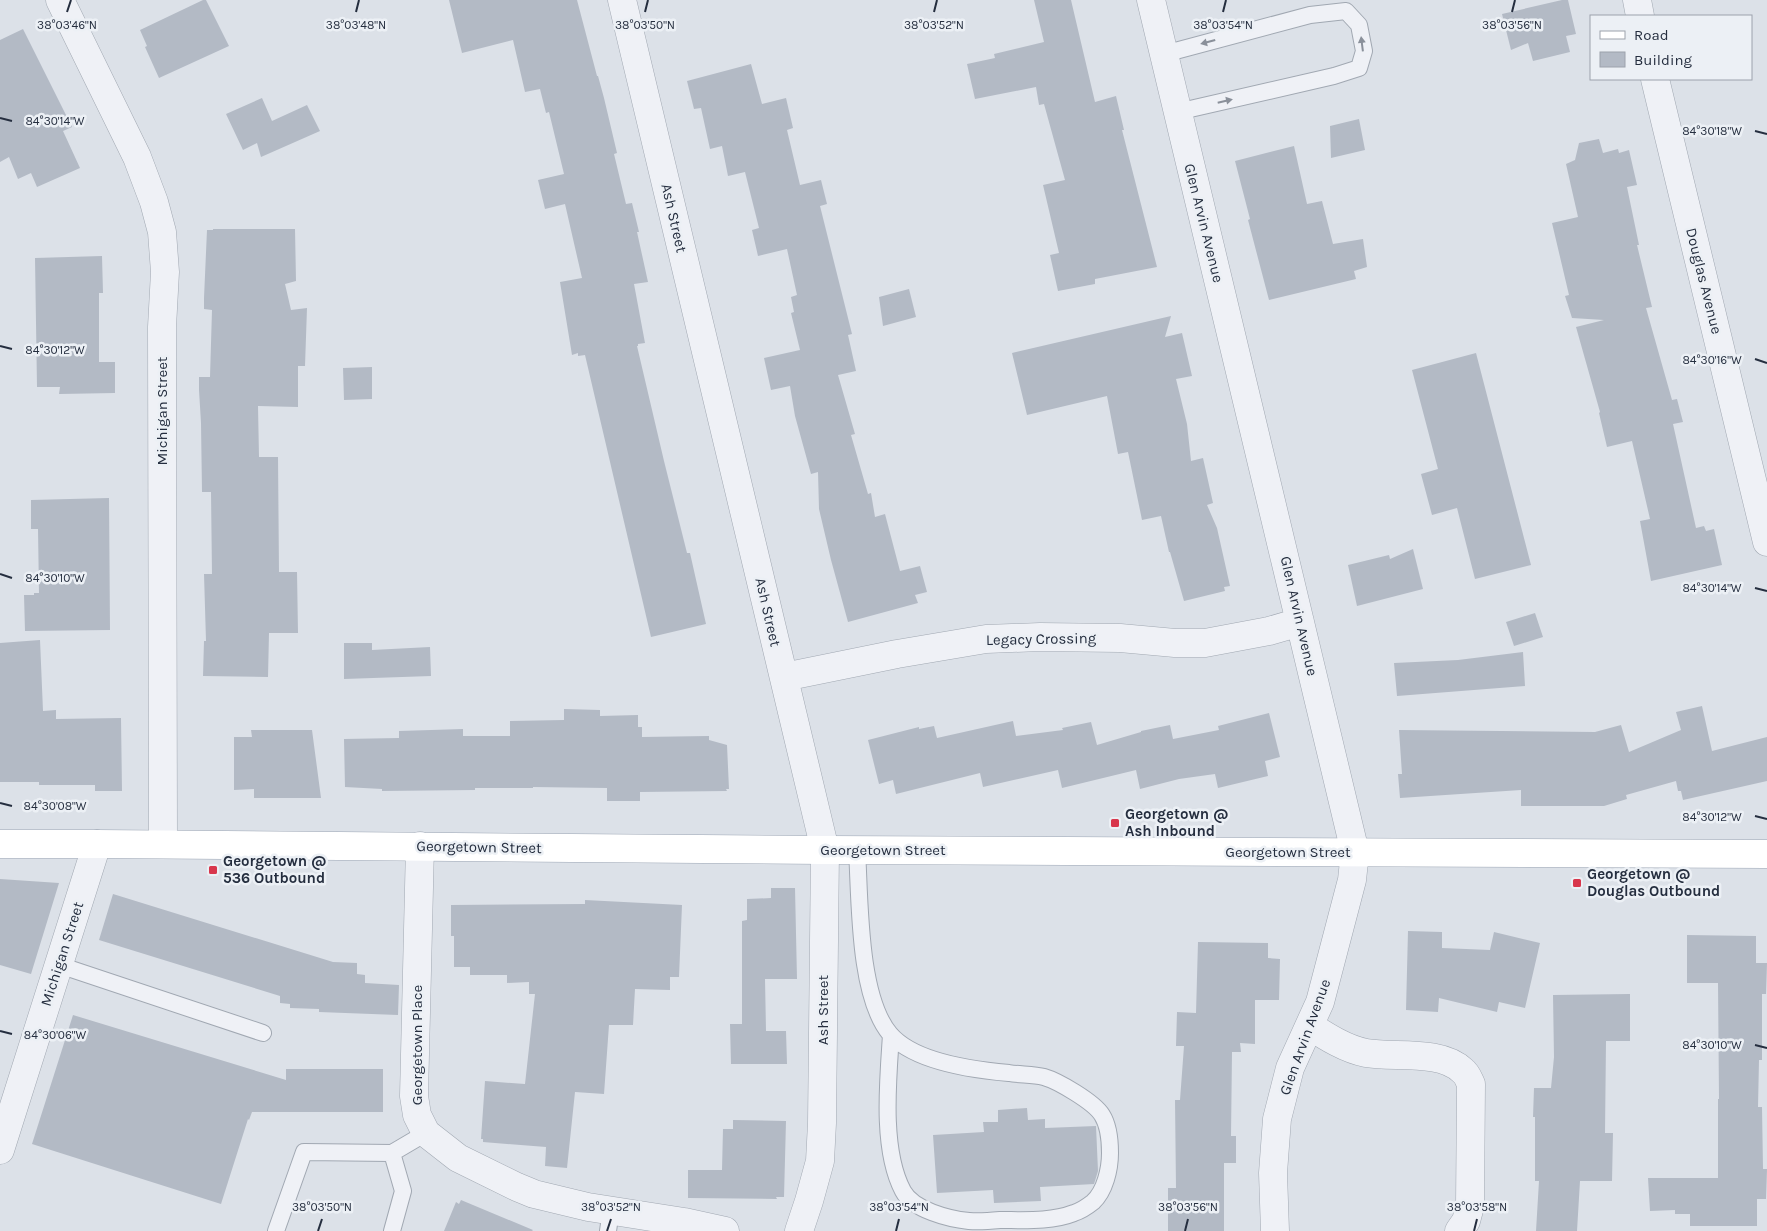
<svg xmlns="http://www.w3.org/2000/svg" width="1767" height="1231" viewBox="0 0 1767 1231" font-family="Karla,sans-serif">
	<style>
		.building { fill: #b3bac5 }
		.lines { fill: none; stroke-linecap: round; stroke-linejoin: round }
		.service-casing { stroke: #a1a8b2; stroke-width: 18 }
		.minor-casing { stroke: #a1a8b2; stroke-width: 29 }
		.primary-casing { stroke: #9ba5b4; stroke-width: 29 }
		.service { stroke: #eff1f6; stroke-width: 16 }
		.minor { stroke: #eff1f6; stroke-width: 28 }
		.primary { stroke: #fff; stroke-width: 28 }
		.oneway { fill: #8a909a }
		.ticks { fill: none; stroke: #252e3f; stroke-width: 2 }
		.poi-dot { fill: #d8364c; stroke: #ecf0f5; stroke-width: 2 }
		.labels { text-anchor: middle; dominant-baseline: central; stroke-width: 5; stroke-linejoin: round; paint-order: stroke }
		.street-label { font-size: 15px; fill: #252e3f; stroke: #ecf0f5 }
		.poi-label { font-size: 15px; font-weight: bold; fill: #252e3f; stroke: #ecf0f5; text-anchor: start }
		.ticks-label { font-size: 12px; text-anchor: middle; fill: #252e3f; stroke: #ecf0f5; stroke-width: 5; stroke-linejoin: round; paint-order: stroke }
	</style>
	<rect width="100%" height="100%" fill="#dce1e8"/>
	<path class="building" d="M203 0H206L229 46 159 78 145 47 147 46 140 30Z
		M449 0H577L597 76H598L604 98 617 153 614 154 626 204 632 203 639 232H637L648 282 634 284 645 343 638 344V346H637L664 461 687 553H690L706 624 651 637 585 355 578 356V353L572 355 560 282 582 278 565 204 545 209 538 180 564 174 549 112 546 113 540 89 525 92 513 40 462 53Z
		M1034 0H1071L1095 102 1116 96 1124 130H1122L1157 267 1095 279V284L1058 291 1050 255 1059 253 1043 185 1065 180 1044 104 1039 105 1036 87 975 99 967 64 995 58 994 54 1044 42Z
		M1562 0H1568L1576 34 1566 36 1570 52 1533 61 1528 43 1511 50 1502 14Z
		M23 29 72 127 63 131 80 168 37 187 31 173 18 179 9 157 0 162V40Z
		M751 64 762 104 786 98 793 128 787 130 800 185 821 180 827 204 820 206 852 334 848 335 856 371 838 375 855 434 851 435 868 494 871 493 875 517 885 514 900 571 920 566 927 592 915 595 918 603 848 622 831 560 819 509 818 472 811 474 795 416 790 386 771 390 764 358 800 350 791 313 794 312 791 297 797 295 787 249 758 256 752 230 759 228 745 172 728 176 722 146 710 149 701 108 694 109 687 81Z
		M262 98 272 121 307 105 320 131 261 157 257 143 243 150 226 114Z
		M1359 119 1365 150 1331 158 1330 126Z
		M1599 139 1603 153 1618 149 1619 153 1629 150 1637 185 1627 187 1639 245H1637L1652 307 1646 308 1672 400 1677 399 1683 422 1673 424 1696 528 1704 526 1706 531 1714 529 1722 565 1651 581 1640 521 1650 519 1632 441 1607 447 1599 413 1600 412 1576 327 1604 320 1572 318 1565 296 1569 295 1552 223 1578 217 1566 164 1575 160 1579 143Z
		M1294 146 1307 204 1322 201 1333 244 1363 239 1367 267 1354 271 1356 279 1269 300 1248 220 1250 219 1235 161Z
		M213 229H295L296 281 285 284 291 310 307 308 305 366H298V407L258 406 259 457H278L279 572H297L298 633H269L268 677 203 676 204 641H206L204 574H212L211 492H202L201 423 199 390V377H210L212 310 204 309V298L207 230H213Z
		M102 256 103 293H99V362H115V393L59 394 60 387H37L35 258Z
		M909 289 916 317 883 326 879 297Z
		M1171 316 1165 337 1182 333 1192 376 1176 379 1187 424 1191 461 1203 458 1213 503 1207 505 1217 528 1230 586 1224 587 1225 591 1184 601 1170 552H1169L1161 516 1142 520 1128 452 1118 454 1107 396 1027 415 1012 353Z
		M1476 353 1531 565 1475 579 1457 508 1432 515 1421 474 1438 469 1412 370Z
		M372 367V399L344 400 343 368Z
		M109 498 110 630 25 631 24 595H34V593H39L38 529H31V500Z
		M1413 549 1423 589 1357 606 1348 565 1389 555 1390 559Z
		M1535 613 1543 637 1514 646 1506 622Z
		M40 640 43 711 56 710V719L121 718 122 791H95V785H39V782H0V643Z
		M344 643H372V650L430 647 431 676 344 679Z
		M1523 652 1525 686 1397 696 1394 663 1458 660Z
		M1702 706 1712 751 1767 737V781L1683 800 1681 791H1678L1676 781 1626 795 1627 799 1604 806H1521V790L1400 798 1398 774H1402L1399 730 1595 732 1621 725 1629 752 1681 730 1676 712Z
		M564 709 600 710V716L638 715V727H642V737L709 736V740L727 745 729 789H726L727 791 640 792V801H607V788L533 787V788H475V790L382 791V789L345 787 344 739 399 738V731L463 729V736H510V721L564 720Z
		M1269 713 1280 757 1265 761 1268 776 1218 788 1215 774 1179 779 1140 789 1136 770 1062 788 1058 770 983 787 980 773 896 794 893 780 879 784 868 740 919 727V729L934 726 937 738 1013 721 1016 736 1063 730 1062 728 1091 722 1097 745 1141 732V731L1170 725 1173 739 1219 730 1218 726Z
		M251 730H312L321 798H254V789L234 790V737H252Z
		M0 879 59 883 31 974 0 965Z
		M771 888H795L797 979H765L766 1031H786L787 1064H731L730 1024H742V921L747 920V899L771 898Z
		M113 894 333 962 357 963V974L365 975V983L399 985 398 1015 319 1012V1009L290 1008V1004L280 1003V996L99 940Z
		M585 900 682 905 679 977H670V990L635 989 633 1025H609L604 1094 575 1092 567 1168 545 1166 546 1147 483 1142V1139H481L485 1081 525 1084 535 994H529V982L507 983V975H470V967H454V936H451V905L585 904Z
		M1408 931 1442 932V948L1490 950 1494 932 1540 943 1525 1008 1499 1002 1497 1012 1439 998 1438 1012 1406 1010Z
		M1687 935 1756 936V963H1767L1766 994H1762V1060H1759L1758 1107H1762L1763 1169H1767L1766 1199H1757V1226H1690V1214H1675V1210L1650 1211 1648 1178H1718V1099H1719L1718 983H1687Z
		M1198 942 1268 943V958L1280 959 1279 1000H1255V1044L1240 1043 1241 1052H1232L1231 1136H1236V1163H1224V1231H1168V1188H1176L1175 1100H1180L1184 1046H1176L1177 1012 1196 1013Z
		M1630 994V1041H1606L1605 1133H1613L1612 1181H1580L1577 1231H1536L1539 1181H1535V1117H1533L1534 1088H1551L1554 1057 1553 995Z
		M73 1015 286 1080V1069H383V1112H252L249 1120 248 1119 221 1204 32 1144Z
		M1027 1108 1028 1120 1045 1119V1128L1096 1126 1098 1171 1094 1184 1040 1187 1041 1201 994 1203 993 1190 937 1193 933 1135 984 1132 983 1122H998V1110Z
		M733 1120 786 1121 784 1197H776L777 1199 688 1198V1170H722L723 1129H733Z
		M461 1200 533 1230 532 1231H444L456 1202 459 1204Z"/>
	<g class="lines">
		<g class="service-casing">
			<path id="service" d="M1164 54 1310 15 1346 11 1359 25 1364 51 1359 68 1334 76 1177 112
				M857 850C860 899 858 996 890 1034 914 1062 974 1070 1009 1073 1020 1075 1033 1074 1044 1077 1058 1081 1094 1102 1102 1115 1109 1126 1110 1140 1110 1153 1110 1169 1105 1191 1093 1202 1088 1206 1080 1211 1074 1213 1051 1222 1024 1220 1000 1220 990 1221 979 1222 969 1221 949 1219 913 1210 903 1191 881 1150 888 1080 891 1035
				M59 965 263 1033
				M276 1231 304 1152 392 1153 426 1133
				M392 1231 403 1191 392 1153
				M608 1231 611 1210"/>
		</g>
		<g class="minor-casing">
			<path id="minor" d="M60 0 137 157 154 202 162 232 165 272 162 327 163 844
				M622 0 825 850 822 1123 820 1161 809 1201 799 1231
				M1151 0 1355 852 1352 880 1320 1002 1290 1068 1277 1119 1273 1173 1275 1231
				M1637 0 1640 16
				M1655 79 1767 542
				M784 677 897 654 986 639 1040 637 1120 638 1175 643H1205L1269 631 1300 622
				M420 846 414 1096 417 1115 426 1133 458 1158 517 1187 534 1194 588 1207 684 1222 725 1231
				M1310 1026C1327 1037 1346 1049 1366 1053 1394 1058 1441 1049 1463 1071 1467 1074 1469 1080 1471 1084L1470 1206 1466 1221 1459 1231
				M0 1150 97 844"/>
		</g>
		<g class="primary-casing">
			<path id="primary" d="M0 844H97L825 850 1767 854"/>
		</g>
		<use href="#service" class="service"/>
		<use href="#minor" class="minor"/>
		<use href="#primary" class="primary"/>
	</g>
	<defs><path id="oneway-solid" d="M-6-.8H1V-3.2L6.5 0L1 3.2V.8H-6Z" transform="scale(1.25)"/></defs>
	<g class="oneway">
		<use href="#oneway-solid" transform="translate(1208 42) rotate(165)"/>
		<use href="#oneway-solid" transform="translate(1362 44) rotate(-97)"/>
		<use href="#oneway-solid" transform="translate(1225 101) rotate(-13)"/>
	</g>
	<path class="ticks" d="M67 12 71 0M356 12 359 0M645 12 648 0M934 12 937 0M1223 12 1226 0M1512 12 1515 0M0 118 12 121M1755 131 1767 134M0 346 12 349M1755 359 1767 363M0 574 12 578M1755 588 1767 591M0 803 12 806M1755 816 1767 819M0 1031 12 1034M1755 1045 1767 1048M318 1231 322 1219M607 1231 611 1219M896 1231 899 1219M1185 1231 1188 1219M1474 1231 1477 1219"/>
	<g class="poi-dot">
		<rect x="1110" y="818" width="10" height="10" rx="2.5"/>
		<rect x="208" y="865" width="10" height="10" rx="2.5"/>
		<rect x="1572" y="878" width="10" height="10" rx="2.5"/>
	</g>
	<g class="labels">
		<g class="street-label">
			<text transform="translate(674 218) rotate(77)">Ash Street</text>
			<text transform="translate(1204 223) rotate(76)">Glen Arvin Avenue</text>
			<text transform="translate(1704 281) rotate(76)">Douglas Avenue</text>
			<text transform="translate(162 411) rotate(-90)">Michigan Street</text>
			<text transform="translate(768 612) rotate(77)">Ash Street</text>
			<text transform="translate(1299 616) rotate(77)">Glen Arvin Avenue</text>
			<text transform="translate(1041 639) rotate(-1)">Legacy Crossing</text>
			<text transform="translate(479 847) rotate(1)">Georgetown Street</text>
			<text x="883" y="850">Georgetown Street</text>
			<text x="1288" y="852">Georgetown Street</text>
			<text transform="translate(62 954) rotate(-72)">Michigan Street</text>
			<text transform="translate(823 1010) rotate(-90)">Ash Street</text>
			<text transform="translate(1305 1037) rotate(-70)">Glen Arvin Avenue</text>
			<text transform="translate(417 1045) rotate(-90)">Georgetown Place</text>
		</g>
		<g class="poi-label">
			<text x="1125" y="814">Georgetown @<tspan x="1125" dy="17">Ash Inbound</tspan></text>
			<text x="223" y="861">Georgetown @<tspan x="223" dy="17">536 Outbound</tspan></text>
			<text x="1587" y="874">Georgetown @<tspan x="1587" dy="17">Douglas Outbound</tspan></text>
		</g>
	</g>
	<g class="ticks-label">
		<text x="67" y="29">38°03'46"N</text>
		<text x="356" y="29">38°03'48"N</text>
		<text x="645" y="29">38°03'50"N</text>
		<text x="934" y="29">38°03'52"N</text>
		<text x="1223" y="29">38°03'54"N</text>
		<text x="1512" y="29">38°03'56"N</text>
		<text x="55" y="125">84°30'14"W</text>
		<text x="1712" y="135">84°30'18"W</text>
		<text x="55" y="354">84°30'12"W</text>
		<text x="1712" y="364">84°30'16"W</text>
		<text x="55" y="582">84°30'10"W</text>
		<text x="1712" y="592">84°30'14"W</text>
		<text x="55" y="810">84°30'08"W</text>
		<text x="1712" y="821">84°30'12"W</text>
		<text x="55" y="1039">84°30'06"W</text>
		<text x="1712" y="1049">84°30'10"W</text>
		<text x="322" y="1211">38°03'50"N</text>
		<text x="611" y="1211">38°03'52"N</text>
		<text x="899" y="1211">38°03'54"N</text>
		<text x="1188" y="1211">38°03'56"N</text>
		<text x="1477" y="1211">38°03'58"N</text>
	</g>
	<rect x="1590" y="15" width="162" height="65" fill="#ecf0f5" stroke="#9ca2ac"/>
	<rect x="1600" y="31" width="25" height="8" fill="#ffffff" stroke="#9ca2ac"/>
	<text x="1634" y="40" font-size="15" fill="#252e3f">Road</text>
	<rect x="1600" y="52" width="25" height="15" fill="#b3bac5" stroke="#9ca2ac"/>
	<text x="1634" y="65" font-size="15" fill="#252e3f">Building</text>
</svg>
